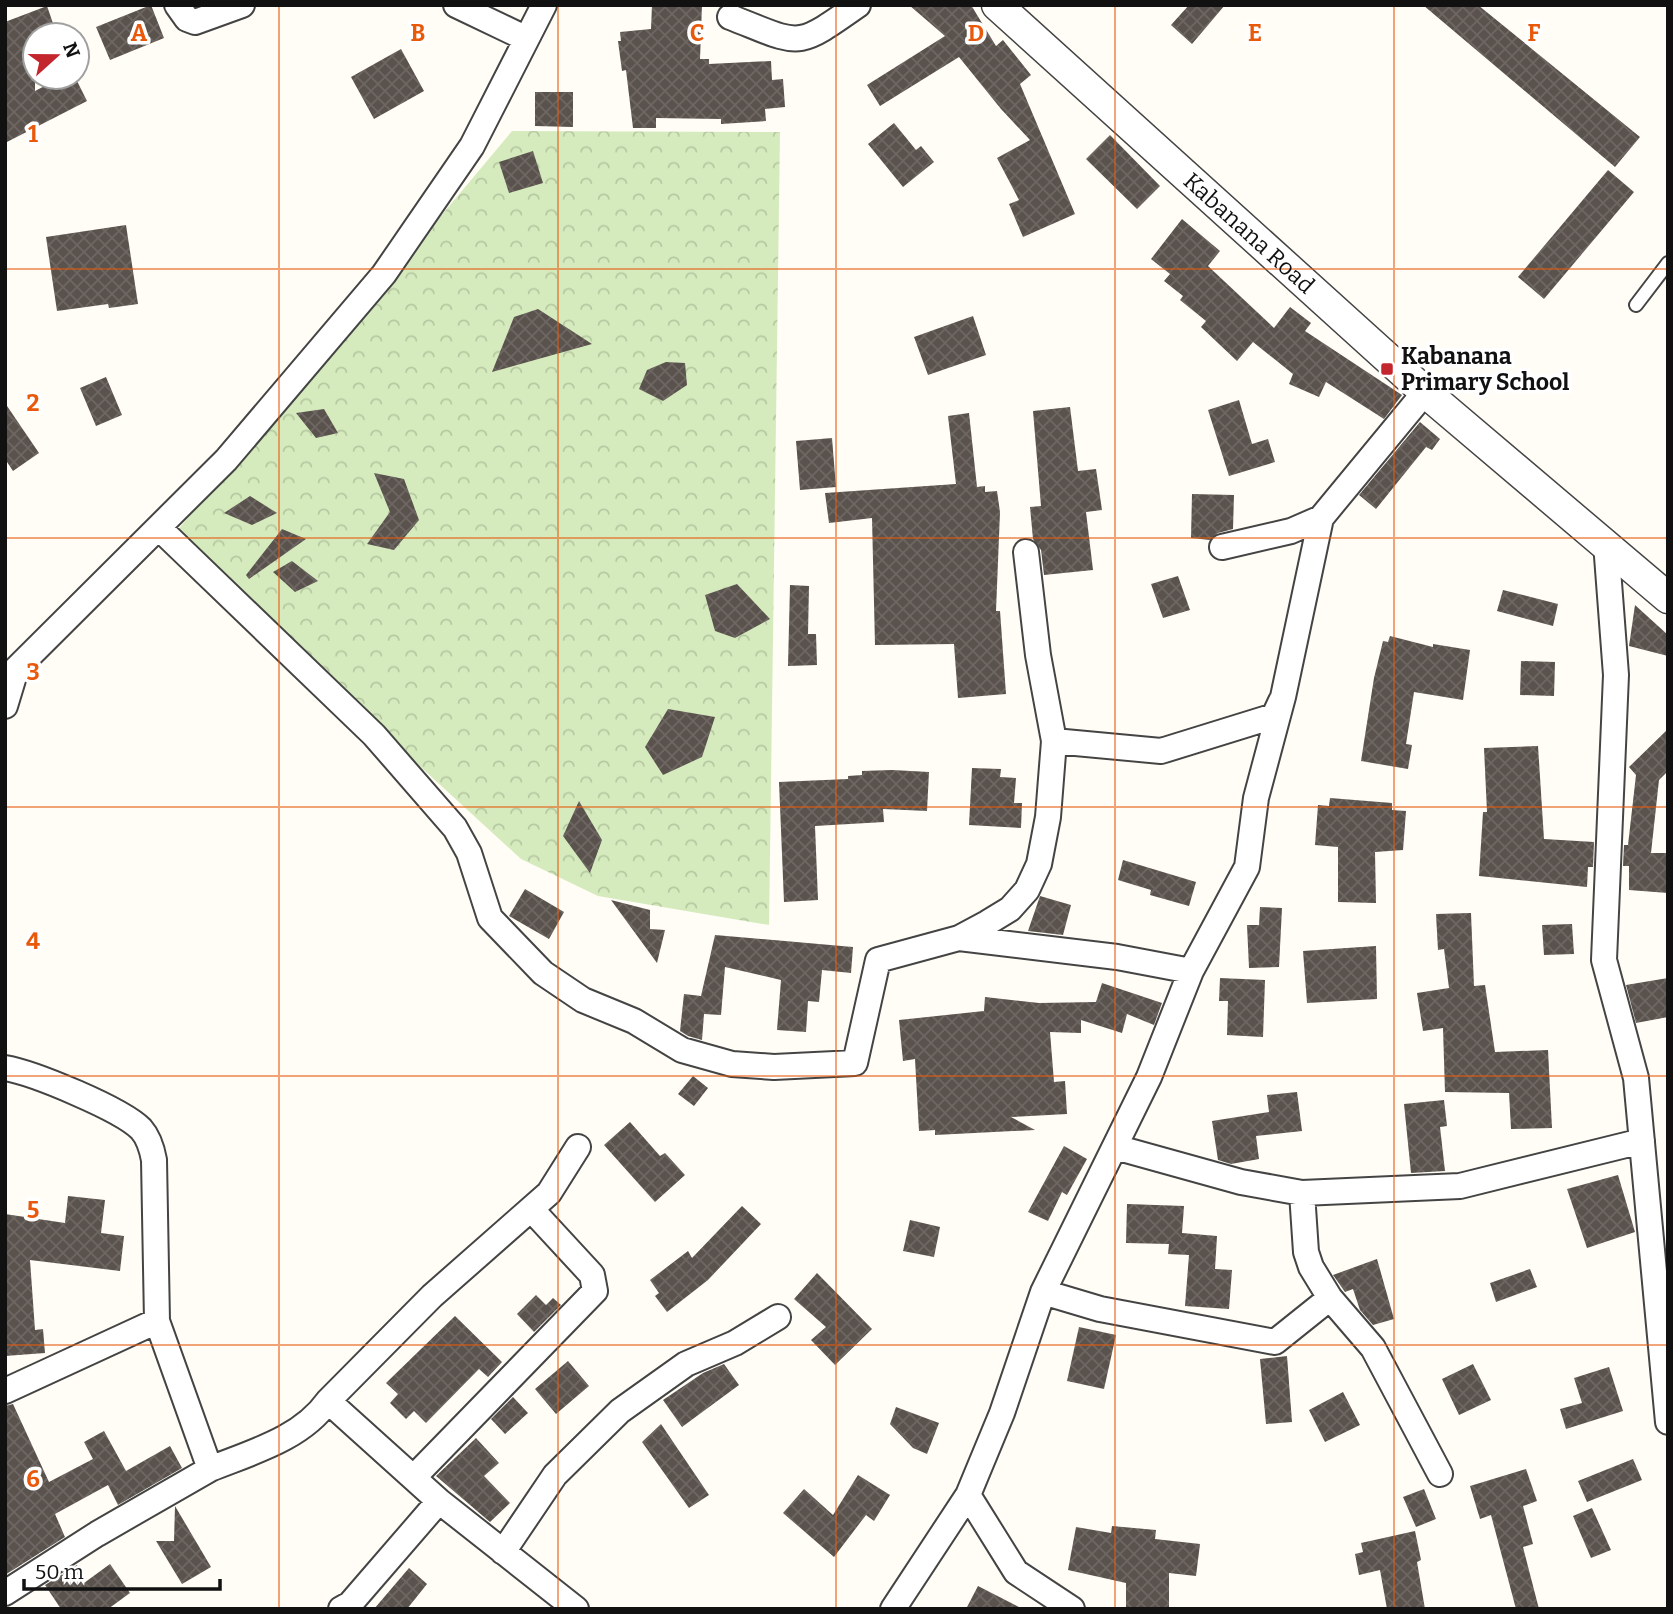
<svg xmlns="http://www.w3.org/2000/svg" width="1673" height="1614" viewBox="0 0 1673 1614" font-family="Bitter,serif">
	<style>
		.park { fill: url(#park-crowns) }
		.building { fill: url(#building-cross-hatch) }
		.lines { fill: none; stroke-linecap: round; stroke-linejoin: round }
		.service-casing { stroke: #444; stroke-width: 16 }
		.minor-casing { stroke: #444; stroke-width: 28 }
		.tertiary-casing { stroke: #444; stroke-width: 33 }
		.service { stroke: #fff; stroke-width: 12 }
		.minor { stroke: #fff; stroke-width: 24 }
		.tertiary { stroke: #fff; stroke-width: 30 }
		.grid { fill: none; stroke: #e8590c; stroke-width: 2; stroke-opacity: 0.55 }
		.poi-dot { fill: #c4262e; stroke: #fff; stroke-width: 2.5 }
		.labels { text-anchor: middle; dominant-baseline: central; stroke-width: 7; stroke-linejoin: round; paint-order: stroke }
		.street-label { font-size: 23px; fill: #111; stroke: #fff }
		.poi-label { font-size: 23px; font-weight: bold; fill: #111; stroke: #fff; text-anchor: start }
		.grid-label { font-size: 23px; text-anchor: middle; font-weight: bold; fill: #e8590c; stroke: #fff; stroke-width: 7; stroke-linejoin: round; paint-order: stroke }
	</style>
	<defs>
		<pattern id="park-crowns" width="20" height="18" patternUnits="userSpaceOnUse" patternTransform="scale(1.75)"><rect width="20" height="18" fill="#d5ebbd"/><path d="M2 6a3 3 0 1 1 6 0M12 15a3 3 0 1 1 6 0" fill="none" stroke="#b6c8a1"/></pattern>
		<pattern id="building-cross-hatch" width="8" height="8" patternUnits="userSpaceOnUse" patternTransform="scale(1.75)"><rect width="8" height="8" fill="#5a524d"/><path d="M0 0l8 8M0 8l8-8" fill="none" stroke="#6d6662"/></pattern>
	</defs>
	<rect width="100%" height="100%" fill="#fffdf5"/>
	<path class="park" d="M512 131 780 132 769 925 598 896 521 859 171 538Z"/>
	<path class="building" d="M151 5 164 38 110 60 96 27Z
		M652 5H702L700 59H709V64L771 61 772 80 783 79 785 107 765 109 766 121 721 124V119L656 118V128H633L626 70 622 71 618 41H621L620 32 651 29Z
		M909 5H971L996 46 1003 40 1031 75 1020 84 1075 214 1023 237 1009 204 1019 200 997 158 1030 140 1001 109 959 57 880 106 867 85 945 36Z
		M1189 5H1225L1192 44 1171 25Z
		M1423 5H1478L1640 137 1615 167Z
		M47 6 57 35H35V91L62 77H75L87 101 5 143V22Z
		M401 49 424 91 374 119 351 77Z
		M535 92H573V127L535 126Z
		M894 123 916 150 921 146 934 162 903 187 868 144Z
		M1110 135 1160 186 1137 209 1086 159Z
		M533 151 543 183 509 193 499 162Z
		M1608 170 1634 192 1544 299 1518 277Z
		M1182 219 1220 251 1208 266 1274 328 1290 307 1311 323 1305 331 1402 395 1384 419 1326 382 1319 397 1289 384 1293 374 1253 342 1237 361 1201 327 1206 321 1180 300 1183 296 1164 281 1170 274 1151 259Z
		M126 225 138 304 109 308 108 304 57 311 46 237Z
		M538 309 592 344 492 372 514 317Z
		M973 316 986 355 928 375 914 337Z
		M666 362 685 363 687 385 663 401 639 389 647 370Z
		M106 377 122 415 96 426 80 388Z
		M1239 400 1252 444 1268 439 1275 462 1229 476 1208 410Z
		M5 403 39 453 13 471 5 459Z
		M1070 407 1078 471 1096 469 1102 510 1086 512 1093 570 1044 575 1041 550 1033 539 1030 507 1041 506 1033 411Z
		M324 409 338 433 316 438 296 413Z
		M969 413 977 487 985 486V492L997 491 1000 512 996 611H1000L1006 694 958 698 954 644 875 645 872 518 829 523 825 493 956 484 948 416Z
		M1420 422 1440 439 1432 450 1426 447 1376 509 1359 495Z
		M832 438 836 487 800 490 796 441Z
		M374 473 404 479 419 520 394 550 367 544 390 512Z
		M1192 494 1234 495 1233 529 1218 533 1210 540 1191 538Z
		M250 496 277 513 252 525 224 513Z
		M282 529 306 539 249 579 246 575Z
		M292 561 318 581 295 592 273 572Z
		M1178 576 1190 610 1163 618 1151 584Z
		M737 584 770 619 735 638 715 631 705 595Z
		M790 585 809 586 808 634H816L817 665 788 666Z
		M1503 590 1558 604 1553 626 1497 611Z
		M1635 605 1668 635V656L1629 646Z
		M1390 636 1433 647V644L1470 650 1463 700 1414 692 1406 744 1412 745 1408 769 1361 761 1374 678 1383 641 1388 642Z
		M1521 661 1555 662 1554 696 1520 695Z
		M668 709 715 717 702 757 663 775 645 747Z
		M1668 729V771L1659 780 1651 853H1668V893L1629 890V866H1623L1624 845H1628L1636 775 1629 767Z
		M1538 746 1544 839 1594 842 1593 867H1588L1587 887 1479 876 1483 812H1487L1484 748Z
		M972 768 1001 769 1000 777 1016 778 1014 803H1022L1021 828 969 825Z
		M892 770 929 772 927 811 883 809 884 822 815 826 818 900 784 902 779 782 848 779V776L862 775V771Z
		M1330 798 1392 803V810L1406 811 1403 850 1375 852 1376 903 1338 902V847L1315 845 1318 805 1329 806Z
		M579 801 602 840 590 873 563 836Z
		M1123 860 1196 882 1189 906 1150 895 1151 890 1118 880Z
		M525 889 564 912 549 939 509 916Z
		M1040 896 1071 905 1063 935 1028 931Z
		M611 900 650 910V929L665 930 657 963Z
		M1260 907 1282 908 1279 967 1249 968 1247 925H1259Z
		M1471 913 1474 986 1485 985 1495 1052 1548 1050 1552 1128 1511 1129 1509 1093 1445 1092 1443 1028 1423 1031 1417 993 1449 988 1444 949 1438 950 1436 914Z
		M1572 924 1574 954 1544 955 1542 925Z
		M715 935 853 947 851 973 822 970 819 1002 808 1001 806 1032 777 1030 781 980 725 967 721 1015 704 1014 702 1040 688 1036 680 1031 684 994 701 996Z
		M1376 946 1377 999 1307 1003 1303 951Z
		M1220 978 1265 980 1263 1037 1227 1035 1228 1001H1219Z
		M1668 978V1017L1636 1023 1626 985Z
		M1102 983 1162 1003 1154 1025 1127 1014 1122 1033 1081 1020V1033L1050 1032 1054 1082 1065 1081 1067 1114 1011 1117 1035 1130 935 1135V1130L919 1131 915 1059 903 1061 899 1020 984 1011 985 997 1039 1003 1096 1002Z
		M693 1076 708 1088 694 1106 678 1094Z
		M1297 1092 1302 1131 1256 1136 1259 1159 1231 1164 1218 1160 1212 1121 1269 1112 1267 1095Z
		M1444 1100 1447 1126 1440 1127 1445 1171 1411 1173 1404 1104Z
		M630 1122 660 1156 665 1153 685 1175 655 1202 604 1145Z
		M1064 1146 1087 1159 1067 1195 1062 1192 1048 1221 1028 1212Z
		M1618 1175 1635 1232 1587 1248 1567 1189Z
		M68 1196 105 1200 101 1233 124 1236 120 1271 30 1260 35 1330 43 1329 45 1353 5 1356V1214L65 1223Z
		M1127 1204 1184 1206 1182 1233 1217 1236 1215 1269 1232 1270 1229 1309 1185 1306 1189 1255 1168 1254 1169 1244 1126 1243Z
		M742 1206 761 1224 708 1280 667 1312 655 1296 659 1293 650 1280 688 1251 692 1258Z
		M910 1220 940 1227 934 1257 903 1251Z
		M1377 1259 1394 1319 1373 1325 1360 1310 1353 1289 1345 1292 1333 1275Z
		M1530 1269 1537 1287 1496 1302 1490 1283Z
		M817 1273 872 1329 835 1365 811 1340 826 1327 794 1299Z
		M536 1295 546 1305 553 1298 561 1305 534 1332 517 1314Z
		M455 1316 502 1362 488 1377 479 1369 426 1423 414 1411 406 1419 390 1403 398 1394 386 1383Z
		M1079 1327 1116 1335 1104 1389 1067 1381Z
		M1287 1356 1292 1422 1266 1424 1260 1359Z
		M568 1361 589 1386 556 1414 535 1389Z
		M724 1364 739 1385 682 1427 663 1400 703 1373Z
		M1473 1364 1491 1400 1459 1415 1442 1379Z
		M1609 1367 1623 1411 1566 1429 1560 1409 1582 1403 1574 1378Z
		M1343 1392 1360 1425 1325 1442 1309 1410Z
		M513 1397 528 1413 505 1434 491 1419Z
		M13 1404 49 1482 93 1459 84 1442 104 1431 126 1471 170 1446 182 1468 118 1505 108 1485 55 1514 65 1537 5 1575V1406Z
		M896 1407 939 1423 927 1454 913 1448 890 1424Z
		M661 1424 709 1495 689 1508 642 1442Z
		M476 1438 499 1463 484 1476 510 1503 490 1522 436 1476Z
		M1633 1459 1642 1480 1587 1502 1578 1481Z
		M1526 1469 1537 1501 1523 1506 1533 1544 1523 1547 1539 1609H1516L1491 1515 1480 1519 1470 1486Z
		M858 1475 890 1495 874 1521 866 1515 834 1557 783 1513 804 1489 833 1515Z
		M1424 1489 1436 1519 1416 1527 1403 1497Z
		M175 1506 211 1567 182 1584 156 1541H174Z
		M1592 1508 1611 1550 1591 1558 1573 1516Z
		M1112 1526 1156 1530 1155 1539 1200 1544 1196 1576 1169 1573V1609H1126V1583L1068 1570 1076 1527 1111 1533Z
		M1415 1531 1421 1560 1417 1562 1425 1609H1387L1380 1570 1359 1575 1355 1554 1363 1552 1361 1543Z
		M110 1564 130 1593 108 1609H61L45 1585 77 1565 84 1583Z
		M409 1568 427 1584 407 1609H374Z
		M978 1586 1023 1609H966Z"/>
	<g class="lines">
		<g class="service-casing">
			<path id="service" d="M1636 305 1668 263"/>
		</g>
		<g class="minor-casing">
			<path id="minor" d="M177 5 187 19 195 22 242 5
				M456 5 525 38
				M730 17C802 45 794 50 858 5
				M160 529 374 735 455 828 469 853 490 918 543 973 583 1000 634 1021 682 1050 732 1064 774 1067 855 1063 878 960 959 938 987 923 1010 909 1027 890 1039 864 1048 817 1054 741 1038 655 1026 552
				M1606 543 1616 675 1604 960 1636 1078 1668 1422
				M1222 547 1291 531 1321 518
				M5 680 226 460 384 274 472 146 544 5
				M5 706 15 673
				M1054 741 1161 751 1274 716 1281 701
				M959 938 1117 957 1191 971
				M5 1068C34 1073 121 1109 141 1129 149 1138 152 1149 154 1160L157 1321 210 1469C252 1452 301 1439 328 1401L432 1296 549 1193 578 1147
				M1115 1147 1241 1182 1302 1193 1460 1186 1642 1141
				M1302 1193 1306 1252 1311 1267 1330 1298 1373 1348 1440 1474
				M1043 1292 1100 1309 1275 1342 1330 1298
				M5 1391 157 1321
				M328 1401 439 1501 576 1609
				M414 1477 595 1291 592 1275 532 1210
				M968 1495 1016 1572 1072 1609
				M503 1552 555 1475 620 1411 686 1364 735 1343 778 1317
				M5 1593 97 1534 210 1469
				M341 1609 350 1604 439 1501
				M893 1609 968 1495 1002 1413 1043 1292 1149 1077 1191 971 1247 867 1256 798 1283 697 1321 518 1425 392"/>
		</g>
		<g class="tertiary-casing">
			<g id="tertiary">
				<path id="s1" d="M997 5 1425 392 1668 598"/>
			</g>
		</g>
		<use href="#service" class="service"/>
		<use href="#minor" class="minor"/>
		<use href="#tertiary" class="tertiary"/>
	</g>
	<path class="grid" d="M279 5V1609M558 5V1609M836 5V1609M1115 5V1609M1394 5V1609M5 269H1668M5 538H1668M5 807H1668M5 1076H1668M5 1345H1668"/>
	<rect class="poi-dot" x="1380" y="362" width="14" height="14" rx="3.5"/>
	<g class="labels">
		<g class="street-label">
			<text stroke="none"><textPath href="#s1" startOffset="340">Kabanana Road</textPath></text>
		</g>
		<g class="poi-label">
			<text x="1401" y="356">Kabanana<tspan x="1401" dy="26">Primary School</tspan></text>
		</g>
	</g>
	<g class="grid-label">
		<text x="139" y="41">A</text>
		<text x="418" y="41">B</text>
		<text x="697" y="41">C</text>
		<text x="976" y="41">D</text>
		<text x="1255" y="41">E</text>
		<text x="1534" y="41">F</text>
		<text x="33" y="142">1</text>
		<text x="33" y="411">2</text>
		<text x="33" y="680">3</text>
		<text x="33" y="949">4</text>
		<text x="33" y="1218">5</text>
		<text x="33" y="1487">6</text>
	</g>
	<rect width="1673" height="1614" fill="none" stroke="#111111" stroke-width="14"/>
	<g transform="translate(56 56) rotate(69)"><circle r="33" fill="#ffffff" stroke="#a0a0a0" stroke-width="2"/>
	<path d="M0-5L12 26L0 18L-12 26Z" fill="#c4262e"/>
	<text y="-10" font-size="19" font-weight="bold" text-anchor="middle" fill="#111111">N</text>
	</g>
	<path d="M24 1579v10h196v-10" fill="none" stroke="#111111" stroke-width="3.5"/>
	<text x="35" y="1579" font-size="21" fill="#111111" stroke="#ffffff" stroke-width="5" paint-order="stroke">50 m</text>
</svg>
